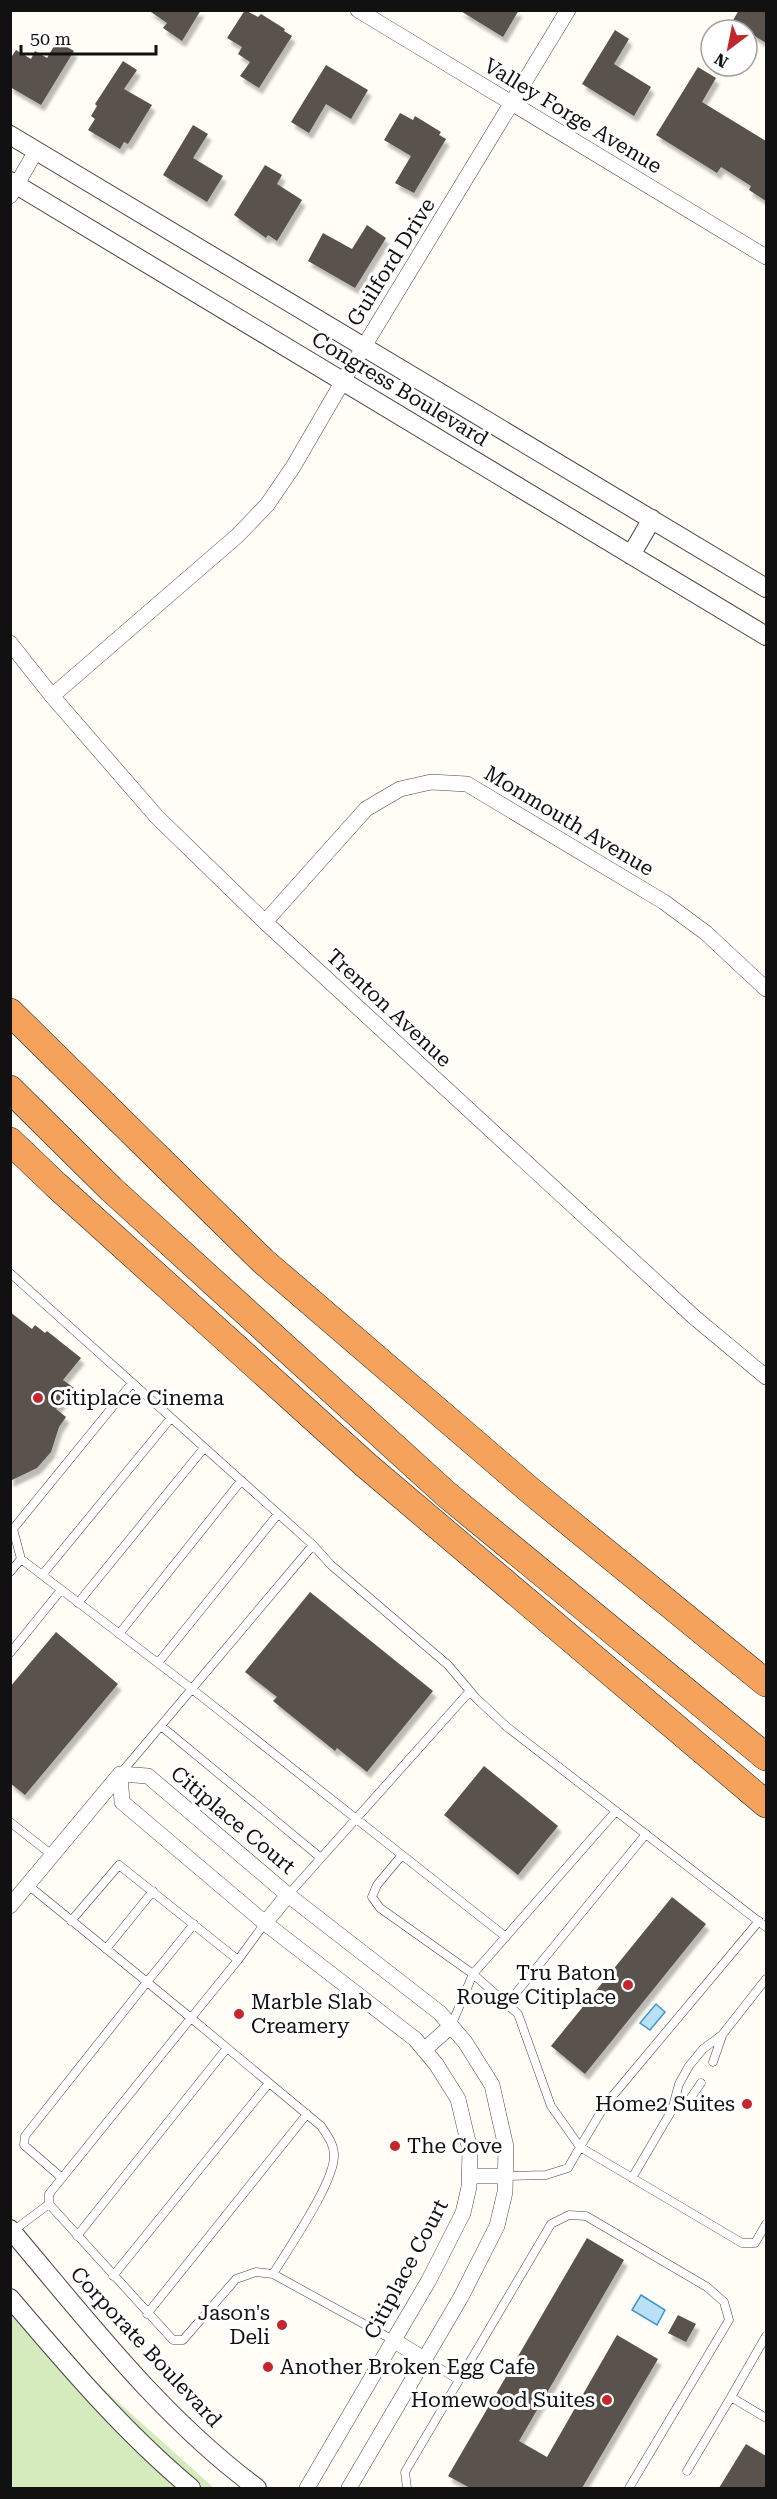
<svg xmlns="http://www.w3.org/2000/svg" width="777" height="2499" viewBox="0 0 777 2499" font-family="'Roboto Serif',serif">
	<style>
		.green { fill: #d5ebbd }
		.water { fill: #b9e0f7; stroke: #3f96cf; stroke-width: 1.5 }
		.building { fill: #5a524d; filter: url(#shadow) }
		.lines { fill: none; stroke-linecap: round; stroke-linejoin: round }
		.service-casing { stroke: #444; stroke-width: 9 }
		.minor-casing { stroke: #444; stroke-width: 16 }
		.tertiary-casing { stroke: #444; stroke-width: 20 }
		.motorway-casing { stroke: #222; stroke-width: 28 }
		.service { stroke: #fff; stroke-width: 8 }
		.minor { stroke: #fff; stroke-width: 15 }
		.tertiary { stroke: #fff; stroke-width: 18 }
		.motorway { stroke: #f5a25d; stroke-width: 27 }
		.poi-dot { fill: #c4262e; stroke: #fff; stroke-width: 2 }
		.labels { text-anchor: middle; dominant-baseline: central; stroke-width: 6; stroke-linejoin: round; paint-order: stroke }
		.street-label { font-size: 21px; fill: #111; stroke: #fff }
		.poi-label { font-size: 21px; fill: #111; stroke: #fff; text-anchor: start }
	</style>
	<defs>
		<filter id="shadow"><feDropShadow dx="3.5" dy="6" stdDeviation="1.5" flood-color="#0004"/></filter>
	</defs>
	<rect width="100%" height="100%" fill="#fffdf5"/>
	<path class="green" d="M11 2306 214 2488H11Z"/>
	<path class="water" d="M656 2004 665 2012 650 2030 640 2023Z
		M641 2295 665 2310 657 2325 632 2310Z"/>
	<path class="building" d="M148 10H201L182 41 163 28 167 23Z
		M245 10 258 17 261 14 285 29 284 31 292 36 259 88 240 76 250 62 238 54 242 47 227 38Z
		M459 10H519L503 37Z
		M739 10H766V43L732 22Z
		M615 30 629 39 614 64 651 87 634 116 582 84Z
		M57 41 74 51 41 105 10 87V59L16 50 31 59 35 51 47 58Z
		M123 61 137 70 124 89 152 105 128 144 124 142 120 149 88 130 95 119 91 116 97 106 95 104Z
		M326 65 368 90 351 119 326 104 309 133 291 122Z
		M698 67 716 78 702 102 766 141V201L749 190 751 186 721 167 717 173 656 135Z
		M400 113 413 120 415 116 441 132 439 135 446 139 414 193 395 183 411 156 384 140Z
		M193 125 208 134 193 158 223 176 207 202 163 175Z
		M265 165 282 175 277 184 302 200 277 241 268 235 266 238 234 215Z
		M367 225 386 238 355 288 308 261 323 233 352 249Z
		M10 1312 32 1329 35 1325 45 1333 47 1331 81 1358 63 1380 74 1388 56 1409 66 1417 59 1427 51 1452 37 1468 10 1481Z
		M310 1592 433 1691 367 1772 337 1748 335 1751 273 1701 277 1697 245 1672Z
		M56 1632 118 1684 25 1795 10 1783V1687Z
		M484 1766 558 1826 518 1875 444 1815Z
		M672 1897 706 1924 585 2074 551 2046Z
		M587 2238 624 2260 519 2441 547 2457 617 2335 658 2359 582 2488H470L448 2476Z
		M678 2315 696 2324 686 2342 668 2333Z
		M746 2444 766 2456V2488H719Z"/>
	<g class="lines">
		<g class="service-casing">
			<path id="service" d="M10 1273 313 1545 331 1565 448 1665 476 1698 507 1727 766 1927
				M132 1383 13 1529 21 1559 192 1689 402 1855 377 1885 372 1897 380 1908 473 1974 518 2014 551 2106 580 2147 605 2105 759 1921
				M10 1572 21 1559
				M42 1575 171 1418
				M78 1603 204 1448
				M119 1634 241 1481
				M10 1653 61 1590
				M158 1663 278 1514
				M161 1726 321 1858
				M121 1773 313 1545
				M10 1822 52 1855
				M402 1855 506 1937
				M28 1885 147 1982 25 2136 24 2145 62 2178 49 2194V2204
				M288 1895 470 1691
				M71 1921 119 1865 238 1960 265 1923
				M106 1949 153 1891
				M238 1960 191 2018 321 2126C327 2135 334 2144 334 2155 335 2182 288 2249 273 2274
				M507 2004 646 1834
				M451 2026 473 1974 616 1811
				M713 2062 722 2036
				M672 2110 690 2099 701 2083
				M505 2176 546 2175 568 2168 580 2147 742 2243H755L766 2224
				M62 2178 191 2018 147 1982 194 1924
				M632 2178 672 2110 679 2084 689 2066 703 2049 722 2035 766 1979
				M13 2231 49 2204 173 2340H183L236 2279 256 2272 273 2274 393 2340
				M77 2236 227 2048
				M113 2276 269 2083
				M147 2314 307 2114
				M766 2336 731 2397 766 2418
				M424 2359 459 2380
				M687 2471 731 2397
				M407 2488 405 2472 551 2224 569 2215 586 2216 707 2287 724 2302 729 2320 629 2488"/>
		</g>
		<g class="minor-casing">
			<path id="minor" d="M358 10 766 257
				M10 196 36 151
				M10 643 52 696 157 817 265 922 694 1317 766 1377
				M52 696 237 536 267 505 293 467 343 381 568 10
				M265 922 366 809 400 789 431 782 467 784 664 902 706 933 766 989
				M120 1774 148 1776 288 1895 440 2013 465 2042 492 2085 506 2147 505 2192 497 2226 461 2297 349 2488
				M120 1774 122 1802 265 1923 415 2039 436 2064 458 2099 470 2150 469 2187 463 2213 429 2280 307 2488
				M10 1906 120 1774
				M265 1923 288 1895
				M424 2050 451 2026
				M469 2176H505
				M393 2340 424 2359"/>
		</g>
		<g class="tertiary-casing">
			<path id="tertiary" d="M10 135 766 588
				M10 181 766 636
				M631 555 652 519
				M10 2229C87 2320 161 2417 257 2488
				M10 2298C67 2365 124 2432 191 2488"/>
		</g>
		<g class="motorway-casing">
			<path id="motorway" d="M10 1012 263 1261 532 1492 766 1683
				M10 1089 111 1189 446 1494 766 1757
				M10 1141 56 1185 367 1466 766 1804"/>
		</g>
		<use href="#service" class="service"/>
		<use href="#minor" class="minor"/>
		<use href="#tertiary" class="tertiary"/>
		<use href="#motorway" class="motorway"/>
	</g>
	<g class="poi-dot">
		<circle cx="38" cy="1398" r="6"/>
		<circle cx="628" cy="1985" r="6"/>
		<circle cx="239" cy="2014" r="6"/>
		<circle cx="747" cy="2104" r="6"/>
		<circle cx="395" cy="2146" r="6"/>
		<circle cx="282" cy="2325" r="6"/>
		<circle cx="268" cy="2367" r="6"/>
		<circle cx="607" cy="2400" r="6"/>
	</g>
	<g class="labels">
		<g class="street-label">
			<text transform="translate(573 116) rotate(31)">Valley Forge Avenue</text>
			<text transform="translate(391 262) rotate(-58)">Guilford Drive</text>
			<text transform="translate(400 389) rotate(31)">Congress Boulevard</text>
			<text transform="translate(569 821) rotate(31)">Monmouth Avenue</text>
			<text transform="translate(389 1008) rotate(43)">Trenton Avenue</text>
			<text transform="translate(233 1820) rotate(40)">Citiplace Court</text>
			<text transform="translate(406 2269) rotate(-62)">Citiplace Court</text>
			<text transform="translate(146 2347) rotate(47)">Corporate Boulevard</text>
		</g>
		<g class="poi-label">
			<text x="50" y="1398">Citiplace Cinema</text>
			<text x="616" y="1973" text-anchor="end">Tru Baton<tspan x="616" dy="24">Rouge Citiplace</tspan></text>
			<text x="251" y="2002">Marble Slab<tspan x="251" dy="24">Creamery</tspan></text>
			<text x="735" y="2104" text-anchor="end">Home2 Suites</text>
			<text x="407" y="2146">The Cove</text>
			<text x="270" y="2313" text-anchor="end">Jason's<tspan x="270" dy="24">Deli</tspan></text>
			<text x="280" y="2367">Another Broken Egg Cafe</text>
			<text x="595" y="2400" text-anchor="end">Homewood Suites</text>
		</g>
	</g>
	<rect width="777" height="2499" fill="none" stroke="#111111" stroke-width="24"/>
	<g transform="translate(729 48) rotate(212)"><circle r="28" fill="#ffffff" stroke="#a0a0a0" stroke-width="1.5"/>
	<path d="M0-4.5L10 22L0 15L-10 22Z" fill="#c4262e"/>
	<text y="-9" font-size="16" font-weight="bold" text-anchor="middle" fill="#111111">N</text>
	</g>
	<path d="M21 45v9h135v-9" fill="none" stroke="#111111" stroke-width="3"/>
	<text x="30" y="45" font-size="18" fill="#111111" stroke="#ffffff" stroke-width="4.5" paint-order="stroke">50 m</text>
</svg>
